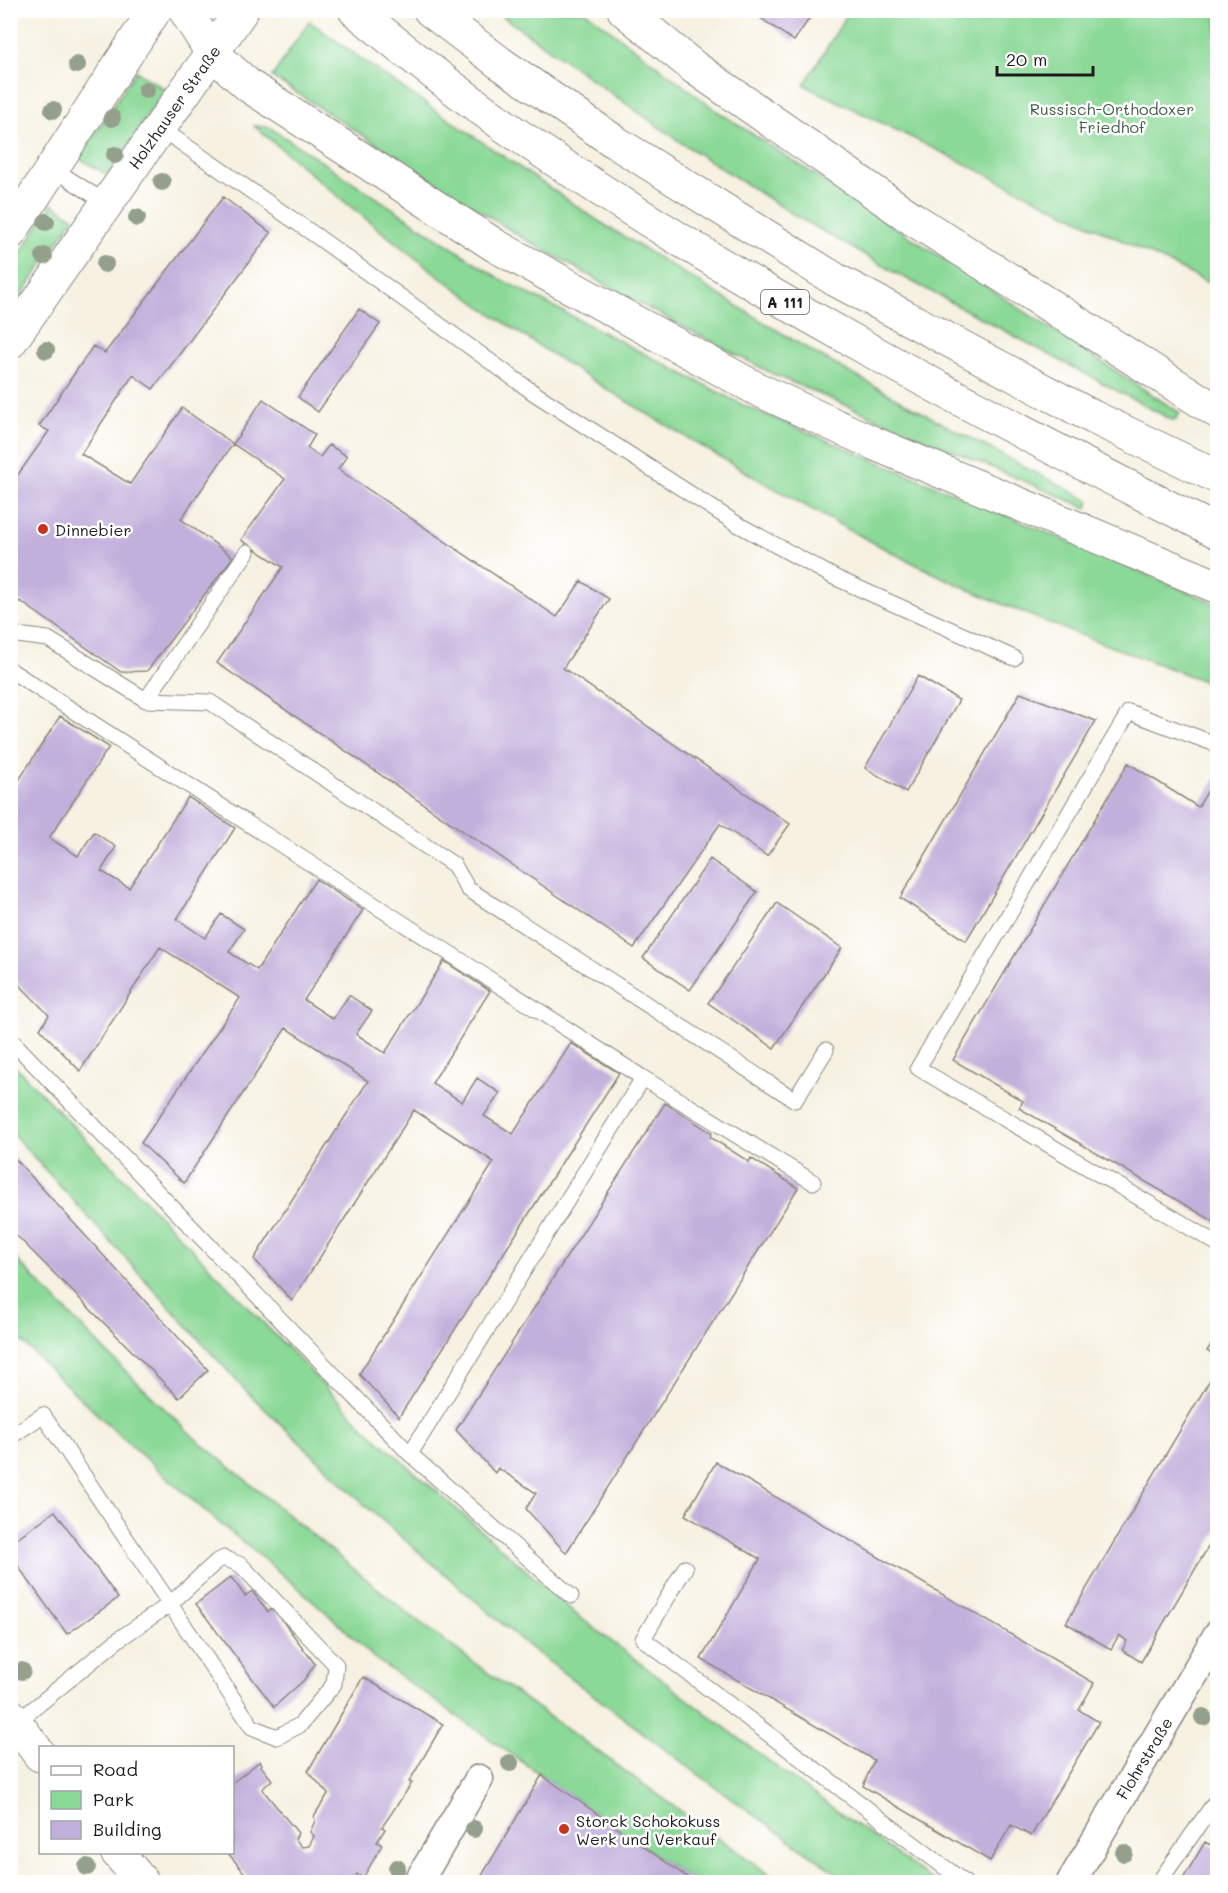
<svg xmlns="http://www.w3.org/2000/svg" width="1228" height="1893" viewBox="0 0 1228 1893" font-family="Mali,sans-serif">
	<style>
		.green { fill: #8bd997; stroke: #547a5a; stroke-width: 1.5 }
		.building { fill: #c2b0dc }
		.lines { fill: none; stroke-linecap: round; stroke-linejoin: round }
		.lane-casing { stroke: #89867e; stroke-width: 17 }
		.street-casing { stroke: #89867e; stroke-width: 31 }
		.secondary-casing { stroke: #89867e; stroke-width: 35 }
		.highway-casing { stroke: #89867e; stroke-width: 35 }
		.lane { stroke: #fff; stroke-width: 15 }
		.street { stroke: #fff; stroke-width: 28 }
		.secondary { stroke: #fff; stroke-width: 33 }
		.highway { stroke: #fff; stroke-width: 33 }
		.tree { fill: #94a08c }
		.poi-dot { fill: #c8321e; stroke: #fff; stroke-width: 2 }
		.labels { text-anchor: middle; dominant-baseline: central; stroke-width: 5; stroke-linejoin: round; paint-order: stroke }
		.shield { fill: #fff; stroke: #606060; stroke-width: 1.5 }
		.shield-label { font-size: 15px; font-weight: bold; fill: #1c1c1c }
		.street-label { font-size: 16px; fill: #1c1c1c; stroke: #fff }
		.park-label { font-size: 16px; fill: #435e47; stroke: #fff }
		.poi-label { font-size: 16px; fill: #1c1c1c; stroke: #fff; text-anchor: start }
	</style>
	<rect width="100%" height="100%" fill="#fff"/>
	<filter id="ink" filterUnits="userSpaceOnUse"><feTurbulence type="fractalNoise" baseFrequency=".0167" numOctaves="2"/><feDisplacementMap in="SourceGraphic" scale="12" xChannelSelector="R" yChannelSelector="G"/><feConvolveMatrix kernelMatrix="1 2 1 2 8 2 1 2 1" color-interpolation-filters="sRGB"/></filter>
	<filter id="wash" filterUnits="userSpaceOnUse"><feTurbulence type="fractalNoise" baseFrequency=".008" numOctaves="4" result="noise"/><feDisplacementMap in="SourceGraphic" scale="24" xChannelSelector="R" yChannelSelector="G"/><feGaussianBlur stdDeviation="1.35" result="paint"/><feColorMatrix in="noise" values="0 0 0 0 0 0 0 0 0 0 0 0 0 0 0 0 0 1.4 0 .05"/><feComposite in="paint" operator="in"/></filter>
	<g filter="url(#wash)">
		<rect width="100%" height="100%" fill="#f6f1e1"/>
		<path class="green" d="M850 10 1217 11V287L804 85Z
			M495 11H585L717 111 1180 413 1174 421 898 274 796 216 683 144Z
			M309 21 385 76 600 222 816 354 947 426 1090 501 1087 508 775 375 644 306 521 237 272 77Z
			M136 71 166 90 109 172 106 174 80 159 81 155Z
			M254 126 269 127 500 279 743 405 1217 604V686C1135 655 1051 626 970 590 888 553 810 509 732 464 631 405 531 345 438 275 375 228 314 177 254 126Z
			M52 204 74 218 11 311V268Z
			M10 1061 369 1432 577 1615 790 1777 935 1882H849L703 1778 528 1646 369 1509 245 1390 11 1132Z
			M10 1253 106 1352 198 1441 410 1615 484 1670 780 1882H694L374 1658C319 1601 255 1554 195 1502 131 1447 70 1390 11 1331Z"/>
		<g id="blocks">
			<path class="building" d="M749 10H815L794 41Z
				M223 197 271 233 153 389 133 375 81 454 130 484 182 408 233 444 181 519 233 557 147 671 121 672 20 601 10 614V486L49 431 39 426 93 346 105 353Z
				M359 309 380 324 318 412 298 397Z
				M263 399 315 435 307 448 320 457 329 445 347 456 338 469 557 617 581 581 609 599 563 668 790 824 767 856 720 824 634 948 217 663 283 567 241 540 285 479 233 444Z
				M918 676 959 700 906 792 865 768Z
				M1020 693 1096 721 966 941 900 898Z
				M60 716 109 747 49 838 78 856 94 832 116 847 101 871 129 888 188 797 235 828 177 919 205 938 221 914 244 929 229 952 257 970 316 879 363 910 304 1000 333 1019 349 995 372 1011 356 1034 385 1053 444 961 490 991 432 1083 462 1102 477 1078 500 1093 484 1116 513 1134 571 1043 619 1073 399 1417 359 1374 494 1162 414 1110 292 1301 254 1259 368 1081 286 1028 184 1183 141 1143 240 998 160 947 80 1071 40 1029 49 1015 10 975V794Z
				M1128 763 1198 807 1218 774V1224L1019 1108 1023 1101 953 1060Z
				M710 859 757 892 690 990 643 958Z
				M777 903 842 948 774 1048 708 1003Z
				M665 1103 712 1133 710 1137 749 1162 751 1158 798 1188 566 1553 526 1509 536 1493 498 1468 495 1473 456 1430Z
				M10 1153 208 1370 179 1398 10 1229Z
				M1215 1339 1218 1340V1357L1207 1351Z
				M1214 1373 1218 1375V1530L1141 1662 1122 1650 1127 1641 1119 1635 1111 1649 1066 1623Z
				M716 1462 1094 1683 1079 1710 1099 1722 1031 1836 1011 1825 990 1861 863 1786 874 1760 701 1659 760 1559 685 1515Z
				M55 1511 118 1598 67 1634 10 1555V1543Z
				M231 1577 245 1596 252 1591 268 1612 273 1608 315 1664 304 1680 274 1707 196 1604Z
				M363 1677 443 1724 409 1782 412 1783 382 1827 385 1829 377 1842 382 1845 363 1878 357 1874 353 1882H252L227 1852H232V1783L260 1761 262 1764 261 1766 272 1780 262 1789 298 1833 295 1839 302 1847 309 1846 314 1836 310 1832 315 1821 314 1816 328 1794 308 1771Z
				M542 1775 694 1882H478Z
				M1205 1842 1218 1849V1882H1181Z"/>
		</g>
	</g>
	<g filter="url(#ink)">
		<use href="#blocks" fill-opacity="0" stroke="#89867e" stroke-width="1.5"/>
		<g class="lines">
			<g class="lane-casing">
				<path id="lane" d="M160 128 315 235 534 393 737 524 836 578 1014 658
					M52 168 106 203
					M10 634 48 639 146 700 210 702 454 865 468 889 795 1100 826 1050
					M10 670 643 1078 410 1454 10 1039
					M146 700 247 552
					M1218 745 1129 712 918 1068 1218 1244
					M643 1078 813 1182
					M10 1437 43 1415 170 1604 119 1639 16 1723
					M410 1454 571 1596
					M224 1558 241 1565 336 1665 334 1684 300 1725 277 1737 252 1727 170 1604 216 1562Z
					M685 1568 643 1639 964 1882
					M1159 1882 1218 1798"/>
			</g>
			<g class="street-casing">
				<path id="street" d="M418 1882 479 1779
					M1071 1882 1218 1634"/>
			</g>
			<g class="secondary-casing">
				<path id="secondary" d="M185 10 212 53
					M10 233 155 10
					M10 342 242 10
					M10 1715 40 1755
					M117 1852 142 1882"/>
			</g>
			<g class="highway-casing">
				<path id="highway" d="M355 10C406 52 458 93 512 131 735 284 976 411 1218 532
					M430 10 500 63 615 142 836 280 1093 417 1218 477
					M624 10 695 68 913 219 1218 412
					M212 53 249 86 496 246 757 389 873 443 1218 587"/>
			</g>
			<use href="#lane" class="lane"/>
			<use href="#street" class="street"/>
			<use href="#secondary" class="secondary"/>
			<use href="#highway" class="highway"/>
		</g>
		<g class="tree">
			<circle cx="77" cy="65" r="9"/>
			<circle cx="146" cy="90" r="9"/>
			<circle cx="53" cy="110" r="9"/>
			<circle cx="112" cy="118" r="9"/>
			<circle cx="115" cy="155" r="9"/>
			<circle cx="162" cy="182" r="9"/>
			<circle cx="137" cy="218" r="9"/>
			<circle cx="46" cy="222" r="9"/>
			<circle cx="44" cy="256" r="9"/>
			<circle cx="105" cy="264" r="9"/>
			<circle cx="46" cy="350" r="9"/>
			<circle cx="22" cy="1671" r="9"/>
			<circle cx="1203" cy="1717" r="9"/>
			<circle cx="510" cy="1763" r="9"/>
			<circle cx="474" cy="1829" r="9"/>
			<circle cx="1124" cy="1853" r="9"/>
			<circle cx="87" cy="1867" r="9"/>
			<circle cx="397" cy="1868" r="9"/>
		</g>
	</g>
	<g class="poi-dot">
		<circle cx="43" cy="529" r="6"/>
		<circle cx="564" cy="1829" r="6"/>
	</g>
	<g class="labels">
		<rect class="shield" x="761" y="290" width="48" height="24" rx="4.5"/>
		<g class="shield-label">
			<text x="785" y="302">A 111</text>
		</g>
		<g class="street-label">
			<text transform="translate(174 107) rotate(-55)">Holzhauser Straße</text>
			<text transform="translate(1144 1758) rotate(-59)">Flohrstraße</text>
		</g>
		<g class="park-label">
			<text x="1112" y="108">Russisch-Orthodoxer<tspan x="1112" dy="18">Friedhof</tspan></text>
		</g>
		<g class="poi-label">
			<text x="55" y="529">Dinnebier</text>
			<text x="576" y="1820">Storck Schokokuss<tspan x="576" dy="18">Werk und Verkauf</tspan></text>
		</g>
	</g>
	<rect width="1228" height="1893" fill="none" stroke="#fff" stroke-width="36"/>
	<rect x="39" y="1746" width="195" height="108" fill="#ffffff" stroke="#a4a4a4" stroke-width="1.5"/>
	<rect x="51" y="1766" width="30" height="9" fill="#ffffff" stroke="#a4a4a4" stroke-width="1.5"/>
	<text x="93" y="1776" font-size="18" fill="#1c1c1c">Road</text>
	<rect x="51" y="1791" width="30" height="18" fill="#8bd997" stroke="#a4a4a4" stroke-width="1.5"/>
	<text x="93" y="1806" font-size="18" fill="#1c1c1c">Park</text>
	<rect x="51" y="1821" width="30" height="18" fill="#c2b0dc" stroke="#a4a4a4" stroke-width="1.5"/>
	<text x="93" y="1836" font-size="18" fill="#1c1c1c">Building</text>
	<path d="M997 66v9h96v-9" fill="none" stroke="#1c1c1c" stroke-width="3"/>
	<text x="1006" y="66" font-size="18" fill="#1c1c1c" stroke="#ffffff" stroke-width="4.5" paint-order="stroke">20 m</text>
</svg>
